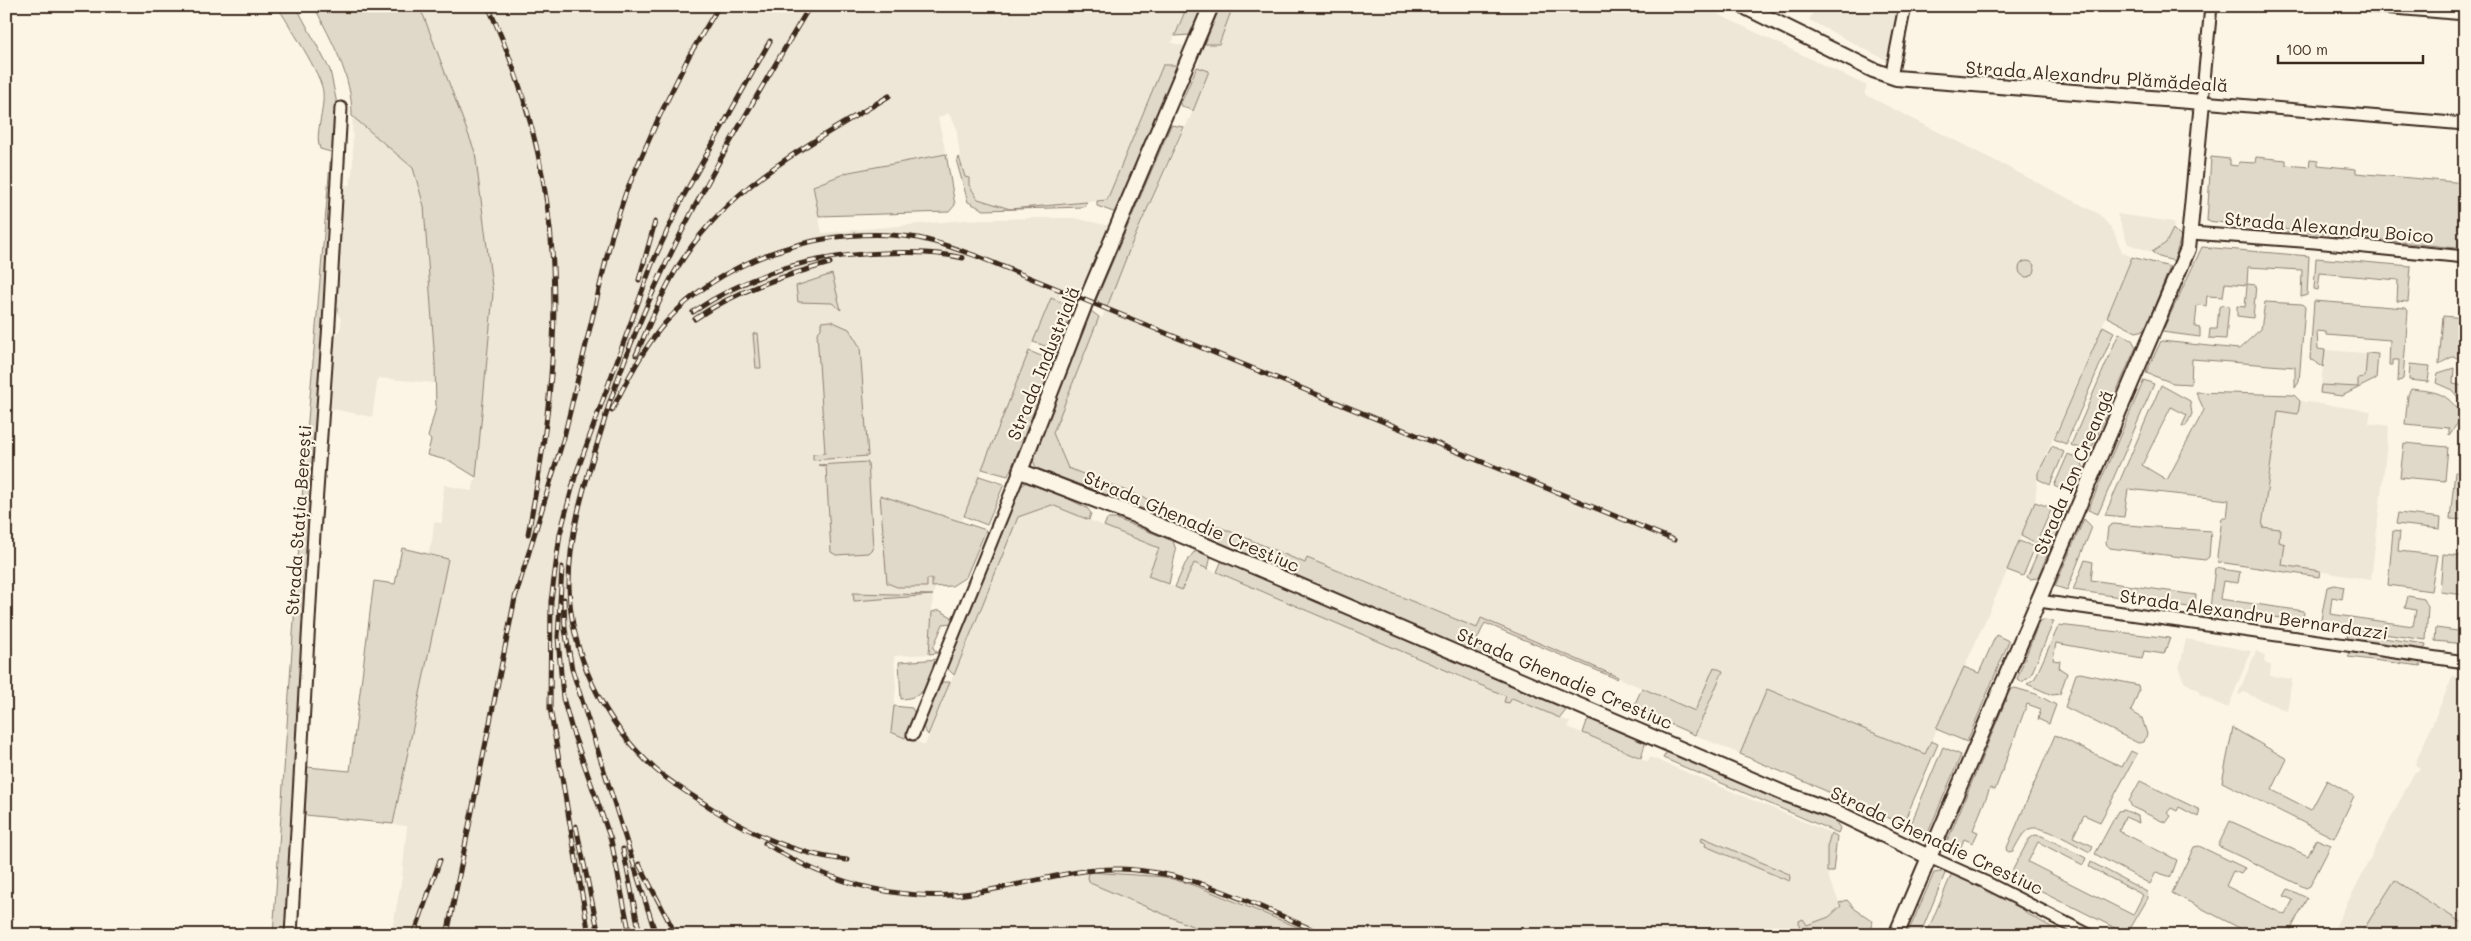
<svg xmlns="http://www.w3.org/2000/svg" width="2471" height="941" viewBox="0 0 2471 941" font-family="Mali,sans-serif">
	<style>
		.built { fill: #eee6d6 }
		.green { fill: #e0d8c8; stroke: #8e8173 }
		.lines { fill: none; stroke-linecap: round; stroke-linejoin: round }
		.minor-casing { stroke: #3b2a1e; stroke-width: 15 }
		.tertiary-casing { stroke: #3b2a1e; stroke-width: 18 }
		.minor { stroke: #fcf5e5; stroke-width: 11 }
		.tertiary { stroke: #fcf5e5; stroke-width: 14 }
		.rail-casing { stroke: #3b2a1e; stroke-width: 5 }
		.rail { stroke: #fcf5e5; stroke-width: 3; stroke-dasharray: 9; stroke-linecap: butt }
		.labels { text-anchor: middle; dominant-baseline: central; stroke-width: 4.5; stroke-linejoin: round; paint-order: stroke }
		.street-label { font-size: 18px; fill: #3b2a1e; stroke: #fcf5e5 }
	</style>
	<rect width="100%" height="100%" fill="#fcf5e5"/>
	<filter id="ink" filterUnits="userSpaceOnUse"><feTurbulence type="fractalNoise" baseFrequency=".02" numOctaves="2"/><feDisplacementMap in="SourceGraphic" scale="10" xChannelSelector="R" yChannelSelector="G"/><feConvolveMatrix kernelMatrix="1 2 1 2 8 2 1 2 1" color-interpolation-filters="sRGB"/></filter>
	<g filter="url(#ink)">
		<path class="built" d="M314 6H1187L1172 43 1185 46 1177 65H1163L1107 200 1010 209 978 199 962 171 956 126 948 113 938 118 946 154 849 172 813 186 822 233 964 220 1032 218H1074L1110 226 1075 308 1051 298 936 585 933 595 929 654 894 656 896 688 891 732 925 745 1018 517 1052 505 1159 548 1149 576 1182 590 1194 563 1507 696 1505 702 1509 703 1511 698 1570 722 1568 727 1635 756 1648 762 1650 757 1831 833 1827 847V872L1831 884 1841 906 1868 935H391L402 877 407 826 305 815 307 767 350 771 374 581 395 584 402 548 428 553 432 541 434 522 442 523 444 485 472 491 476 477 450 461 427 455 431 440 428 437 436 407 435 383 378 378 372 417 329 408 333 341 341 327V319L335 309 343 185H350L353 165 352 94 339 56Z
			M1233 6H1701L1867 86 1864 94 2099 214 2114 232 2122 252 2132 257 2038 473 2035 502 2004 578 1926 754 1768 689 1740 754 1695 735 1723 670 1714 667 1695 711 1482 619 1477 628 1307 558 1305 563 1210 523 1068 468 1053 433 1099 317 1102 318 1132 243 1193 111 1209 71 1197 67 1205 44H1219Z
			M1816 6H1900L1895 34 1886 60 1809 20Z
			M2117 214 2174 222 2173 229 2166 243 2152 252 2128 244Z
			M2325 350 2378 354 2376 379 2342 396 2320 393Z
			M2300 401 2371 411 2369 423 2389 426 2371 580 2282 565 2261 540 2278 410 2298 414Z
			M2186 639 2251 651 2228 708 2200 695 2198 690 2184 682 2179 669Z
			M2256 651 2265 655 2264 661 2266 664 2271 665 2270 676 2292 679 2287 711 2243 692 2241 695 2238 694Z
			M2453 676 2465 678V935H2331L2414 773 2420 769 2415 764Z"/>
		<path class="green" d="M277 6H296L330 70 336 99 338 132 316 429 285 935H273L305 455 331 152 320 149C314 134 325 111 323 92 322 75 287 22 277 6Z
			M314 6H418L424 17 475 152 493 294 476 477 450 461 427 455 431 440 428 437 436 407 435 363 424 206 413 168 352 116C352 75 332 42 314 6Z
			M1187 6H1202L1190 35 1175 36Z
			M1220 6H1233L1219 44H1205Z
			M1163 65H1177L1116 213 1097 206V201L1107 200Z
			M1197 67 1209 71 1193 111 1180 105Z
			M1171 125 1184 127 1132 243 1107 307 1096 300Z
			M946 154 955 205 949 212 819 216 813 186 849 172Z
			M959 157 965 177 969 178V185L978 199 1010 209 1087 202 1084 207 984 210 968 202 957 163Z
			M2211 157 2230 159V165L2238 166 2239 162 2255 163 2256 157 2286 160V165L2309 167 2310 160 2318 161V165L2356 169V173L2465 183V249L2207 221Z
			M2173 229 2181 237 2174 261 2159 257 2152 252 2166 243Z
			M2202 247 2309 256 2307 295 2301 297 2302 270 2248 267 2247 284 2256 285 2253 318 2237 316V306L2245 307 2247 285 2225 283 2223 297 2207 296 2206 306 2197 305 2195 327 2200 328V337L2162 332Z
			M2132 257 2170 267 2145 330 2136 332 2107 317Z
			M2316 258 2411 266 2408 302 2397 301 2398 280 2320 273 2318 290 2314 289Z
			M2019 269a8 8 0 1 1 16 0a8 8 0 1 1-16 0Z
			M832 274 841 310 832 303 798 302 796 286Z
			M1051 298 1075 308 1058 350 1033 342Z
			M2314 301 2406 308 2408 311 2403 379 2398 382 2399 360H2393V365H2389L2390 340 2326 335V332L2317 331 2318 349 2325 350 2323 367 2310 359Z
			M2265 302 2302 304 2305 307 2299 382 2295 388V367L2192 359 2191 384 2173 383 2146 373 2161 341 2239 349 2261 329Z
			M2223 305 2229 306 2226 339 2209 338 2210 329H2217L2219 307Z
			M1091 311 1099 317 1053 433 1068 468 1157 503 1153 513 1036 468 1033 460Z
			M2443 316 2465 318V359L2452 357 2439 364Z
			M831 321 849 329 860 347 868 456 813 460V454L825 453 817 333 821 329V322Z
			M2103 326 2114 332 2066 444 2054 439Z
			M758 333 761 368H756L753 334Z
			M2119 333 2132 340 2136 347 2092 447 2085 450 2071 445Z
			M1029 351 1051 360 1053 366 1008 476 982 469Z
			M2367 353 2378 354 2376 379 2342 396 2320 393 2321 385 2358 387V378L2365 377Z
			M2410 364 2430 366 2428 382 2409 380Z
			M2454 368 2453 384 2465 386V406L2452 390 2436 383 2438 373Z
			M2144 380 2154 384 2098 514 2088 510Z
			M2161 385 2190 401 2192 414 2186 426H2182L2187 415 2171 407 2142 465 2167 480 2204 410 2196 392 2294 395 2300 401 2298 414 2278 411 2262 527 2280 529 2279 542 2285 544 2282 565 2320 571 2319 577 2218 562 2217 556 2222 518H2227L2229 500 2128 489 2124 517 2105 515Z
			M2411 389C2436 392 2444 391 2460 412V420L2449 435V428L2405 424 2408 395Z
			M2404 443 2448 447 2445 481 2400 477Z
			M2052 446 2064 452 2050 485 2038 479V473Z
			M2068 454 2080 459 2084 468 2075 486C2068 490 2061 490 2054 486Z
			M868 462 873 548 868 553 836 555 831 552 826 466 818 465Z
			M2455 472 2465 473V520L2450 519Z
			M979 476 1004 484 987 525 964 516Z
			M1026 482H1034L1087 508 1091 513 1089 520 1052 505 1018 517 954 675 947 668 1020 488Z
			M880 495 986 530 966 577 952 586 932 587V579H927V587H897L887 583Z
			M2035 502 2052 508 2036 544 2021 536Z
			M2057 509 2065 515 2064 519 2037 578 2030 579 2027 577Z
			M2398 513 2441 518 2440 529 2396 524Z
			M1107 519H1117L1173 541 1176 550 1169 584 1148 576 1159 548 1104 526Z
			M2084 519 2092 527 2067 590 2055 586Z
			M1210 523 1305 563 1307 558 1477 628 1481 618 1618 677 1617 679 1485 623 1474 646 1491 654 1490 659 1203 539V534Z
			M2113 524 2211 531 2209 557 2205 560 2110 548 2106 544 2108 527Z
			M2393 531 2400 532 2398 551 2437 555 2431 591 2388 585Z
			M2019 541 2035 547 2023 576 2007 570Z
			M402 548 448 559 393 824 305 815 307 767 350 771 374 581 395 584Z
			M1202 551 1211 556 1208 569 1194 563 1182 590 1175 587 1185 564 1194 552Z
			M2443 554 2465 556V595L2440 592Z
			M1222 560 1567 709 1560 718 1512 698 1509 703 1504 702 1506 696 1217 572Z
			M2085 560 2093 562 2091 580 2196 595 2195 608 2073 590Z
			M2215 568 2240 572 2238 583 2223 581 2220 599 2304 611 2303 621 2210 608Z
			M2335 585 2344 587 2342 599 2332 597 2330 614 2413 626 2416 610 2405 608 2408 596 2424 599 2428 607 2426 640 2320 625 2327 587Z
			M853 593 933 595 854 601Z
			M939 610 952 617V623L943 624 933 648 938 653 929 654 932 612Z
			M2043 620 2054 621 2031 675 2022 682 2017 679 2039 622Z
			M2059 625 2170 638 2164 654 2144 651 2142 659 2056 643 2053 660 2060 661 2059 668 2067 673 2060 694 2052 695 2027 684 2035 678Z
			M2436 628 2465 632V644L2435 641Z
			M2347 633 2426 644 2425 648 2421 650 2348 639Z
			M1996 635 2009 641 1967 742 1936 729 1964 667 1979 673Z
			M2351 650 2418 660 2421 666 2348 657Z
			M939 659C929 680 928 698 901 699L899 662Z
			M1714 667 1723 671 1695 735 1633 708 1642 688 1695 711Z
			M2080 673 2138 685 2139 691 2131 711 2142 718 2147 734 2144 742 2138 743 2065 707 2076 674Z
			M941 682H950L928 735 922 726Z
			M2015 688 2036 694 2056 705 2049 724 2038 719 2041 709 2027 704 1995 790 1990 788 1973 830 1978 832 1973 843 1964 839 1959 852 1951 849 1947 842 2010 690Z
			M1767 689 1925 754 1931 741 1938 744 1903 824 1740 754Z
			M894 706 912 708 915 714 905 738 891 732Z
			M1592 718 1646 741 1641 758 1583 733 1587 721Z
			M2233 728 2287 759 2272 790 2311 810 2327 780 2354 796 2334 838 2222 782Z
			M2055 735 2122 767 2131 751 2137 754 2100 822 2084 815 2073 837 2093 846 2090 852C2077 846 2042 823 2029 829 2022 833 2017 844 2013 851L2009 852 2006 850Z
			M1943 747 1961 755 1928 833 1910 826Z
			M1669 751 1835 821 1840 828 1838 833 1663 758 1666 753Z
			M2140 781 2200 810 2198 817 2179 807 2177 811 2171 808 2167 813 2171 816 2166 823 2132 807 2129 801Z
			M2124 810 2138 816 2139 823 2125 817 2119 831 2177 860 2171 877 2156 872 2150 884 2095 854 2118 811Z
			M2230 821 2308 856 2316 839 2331 845 2310 886 2306 888 2218 846Z
			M1831 833 1837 836 1833 872H1827V847Z
			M2035 835 2042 836 2086 858 2083 865 2038 842 2028 862 2133 915 2143 895 2089 867 2091 862 2147 892 2148 898 2127 934 2010 875 2029 839Z
			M1702 837 1789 874 1790 878 1789 881 1705 846 1706 843 1701 841Z
			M2199 846 2245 868 2241 874 2233 871 2226 886 2285 915 2293 900 2284 896 2288 889 2307 898 2288 935H2253L2172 893 2194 847Z
			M1946 871 1920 935H1907L1934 873Z
			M1089 872 1166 877 1199 887 1317 935H1213L1090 883 1088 878Z
			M1952 873 2020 905 2026 913 2062 933 1983 935 1974 930 1972 935H1926Z
			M2395 880 2465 925V935H2360Z
			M1847 900 1855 909 1873 921 1868 935 1800 933 1799 921 1803 919 1807 925 1829 917 1841 906 1839 903Z"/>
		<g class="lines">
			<g class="minor-casing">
				<path id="minor" d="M2211 6 2202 102 2465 124
					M2371 6 2465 14
					M1891 77 1905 6
					M2191 233 2315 242 2465 257
					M2039 601 2465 662
					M913 734 1020 471
					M1929 857 1985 882 2089 935
					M291 935 314 533 329 323 341 108"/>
			</g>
			<g class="tertiary-casing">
				<path id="tertiary" d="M1211 6 1086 301 1020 471 1132 514 1783 793 1838 813 1929 857
					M1743 6 1873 70 1896 78 2202 102 2188 249 1896 935"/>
			</g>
			<use href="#minor" class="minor"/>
			<use href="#tertiary" class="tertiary"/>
			<g class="rail-casing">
				<path id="rail" d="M488 6C571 186 565 345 528 534
					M639 280 655 222
					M693 312C752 272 813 255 884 253 911 252 937 252 963 258
					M695 319C735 291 783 276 830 263
					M636 355C651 321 664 286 685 256 734 182 815 141 889 96
					M611 399C657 259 735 132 810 6
					M610 401C593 462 569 521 569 585 570 654 604 723 655 769 671 783 690 794 708 806 749 833 797 855 847 860
					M612 410C627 380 643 349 665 323 724 256 831 223 918 238 939 242 959 250 979 257L1674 540
					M562 567 558 637 563 698 572 730 611 840 630 935
					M564 599 565 629 572 669 656 935
					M576 826 599 935
					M765 843C831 886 912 906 990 890 1034 882 1075 868 1120 869 1193 871 1259 907 1325 935
					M623 849 640 935
					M639 864 676 935
					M414 935 440 860
					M447 935 515 598 564 437 612 235 626 192 659 117 689 56 719 6
					M589 935 550 708 551 601 560 534 575 477 652 264 683 197 770 41"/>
			</g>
			<use href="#rail" class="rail"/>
		</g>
	</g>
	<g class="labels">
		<g class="street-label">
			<text transform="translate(2097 76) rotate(4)">Strada Alexandru Plămădeală</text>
			<text transform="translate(2329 227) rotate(5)">Strada Alexandru Boico</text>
			<text transform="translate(1043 363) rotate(-68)">Strada Industrială</text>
			<text transform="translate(2073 472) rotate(-67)">Strada Ion Creangă</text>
			<text transform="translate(298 520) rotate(-86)">Strada Stația Berești</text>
			<text transform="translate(1192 521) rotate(23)">Strada Ghenadie Crestiuc</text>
			<text transform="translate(2254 614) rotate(8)">Strada Alexandru Bernardazzi</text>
			<text transform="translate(1565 678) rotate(23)">Strada Ghenadie Crestiuc</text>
			<text transform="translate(1937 840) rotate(25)">Strada Ghenadie Crestiuc</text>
		</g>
	</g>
	<rect width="2471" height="941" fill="none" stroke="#fcf5e5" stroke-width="25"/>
	<rect x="12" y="12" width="2446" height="916" fill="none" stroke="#3b2a1e" stroke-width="2" filter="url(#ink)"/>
	<path d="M2278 55v8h145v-8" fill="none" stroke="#3b2a1e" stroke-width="2.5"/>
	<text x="2286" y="55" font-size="15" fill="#3b2a1e" stroke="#fcf5e5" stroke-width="4" paint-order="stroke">100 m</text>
</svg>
